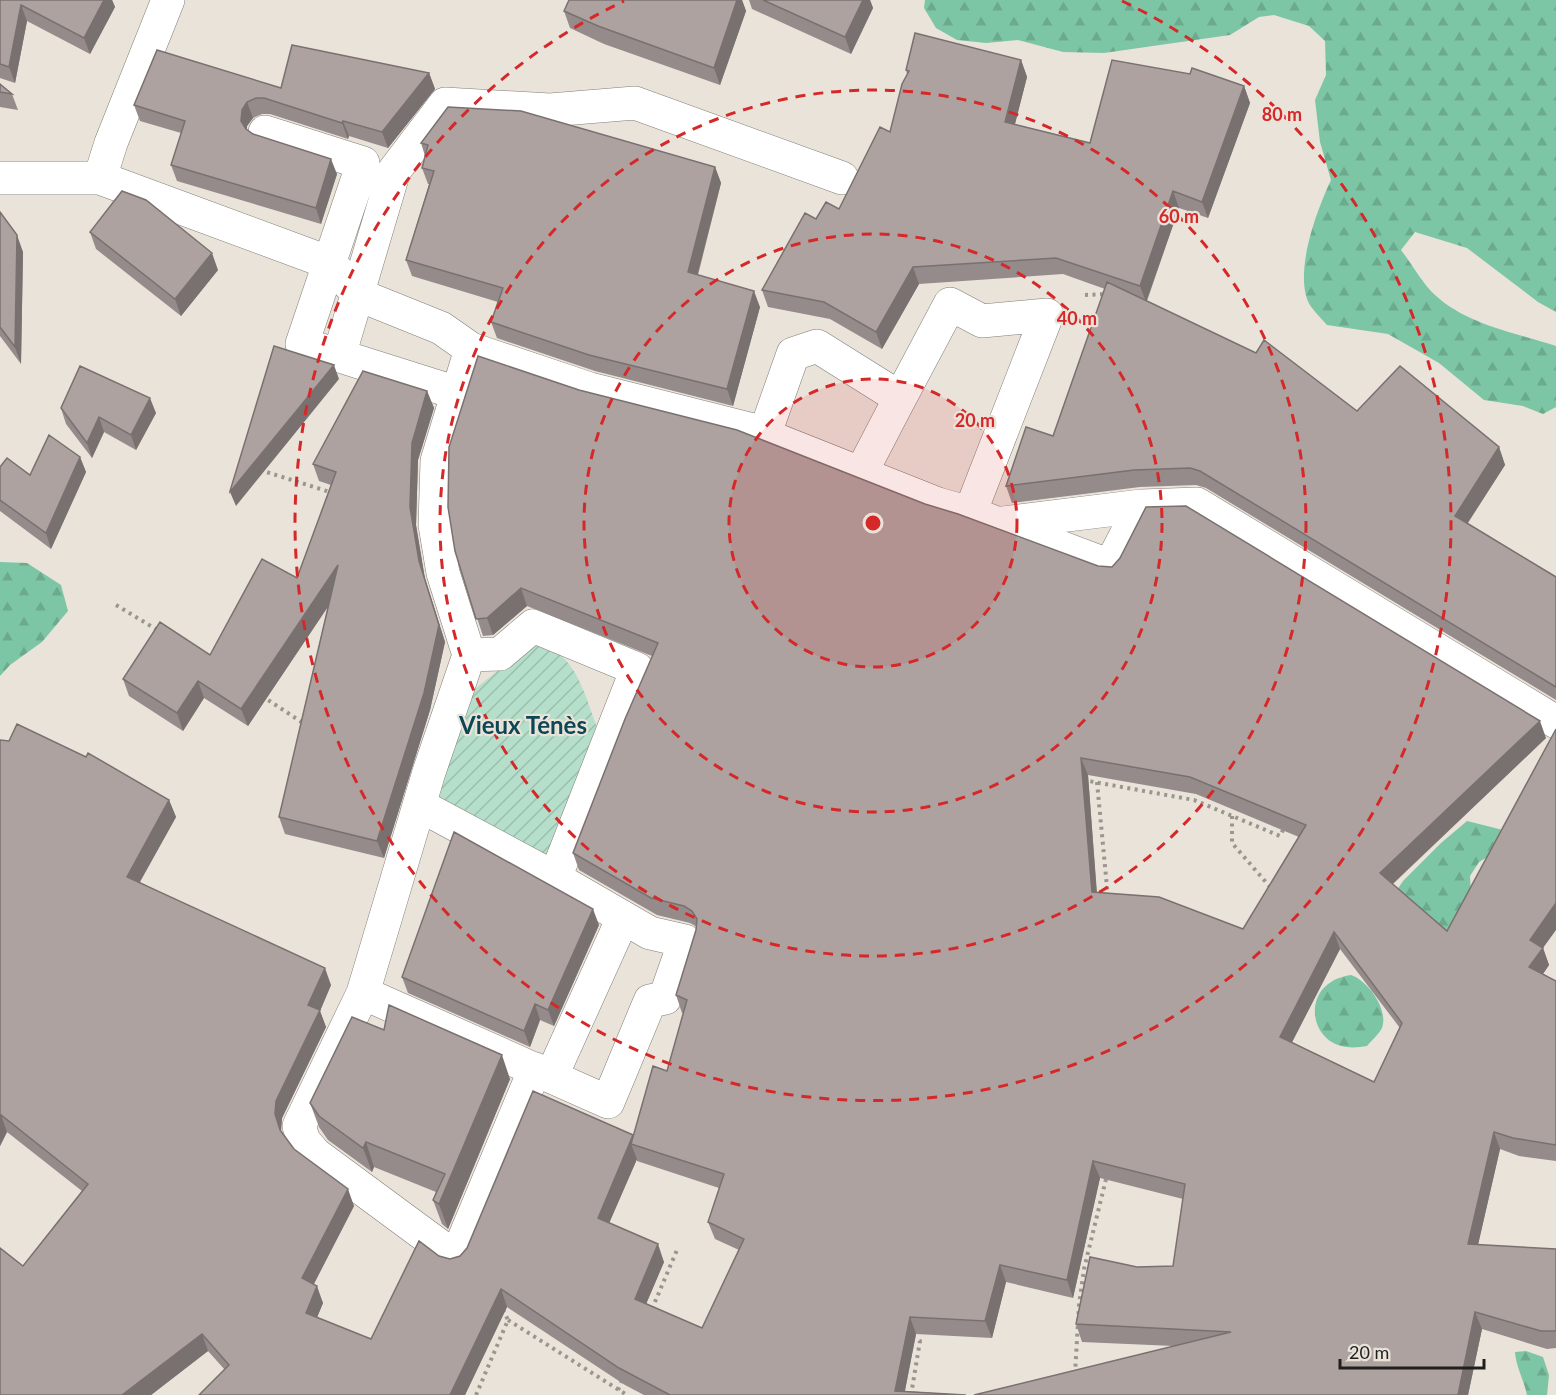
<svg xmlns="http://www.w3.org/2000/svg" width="1556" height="1395" viewBox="0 0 1556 1395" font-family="Lato,sans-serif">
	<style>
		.forest { fill: url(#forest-firs) }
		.garden { fill: url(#garden-furrows) }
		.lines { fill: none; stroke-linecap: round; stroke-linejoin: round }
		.street-casing { stroke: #837e76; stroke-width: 34 }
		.path { stroke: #9a968f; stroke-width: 4; stroke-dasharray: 3 4.5; stroke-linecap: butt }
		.street { stroke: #fff; stroke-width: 33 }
		.wall { fill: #958b8a; fill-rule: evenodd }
		.shaded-wall { fill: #797170 }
		.building { fill: #ada2a0; stroke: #797170; stroke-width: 1.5; fill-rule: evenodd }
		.ring { fill: none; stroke: #d62828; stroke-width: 3; stroke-dasharray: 10 8 }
		.labels { text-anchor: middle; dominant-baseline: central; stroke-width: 4.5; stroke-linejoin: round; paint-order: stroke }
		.district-label { font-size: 24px; font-weight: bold; fill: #0c4753; stroke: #e9e3da }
		.centre { fill: #d62828; stroke: #e9e3da; stroke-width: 3 }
		.ring-label { font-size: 18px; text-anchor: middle; font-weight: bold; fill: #d62828; stroke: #e9e3da; stroke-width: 4.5; stroke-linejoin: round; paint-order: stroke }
	</style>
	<defs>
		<pattern id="forest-firs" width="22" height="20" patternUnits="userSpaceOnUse" patternTransform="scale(1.5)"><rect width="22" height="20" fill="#7dc6a5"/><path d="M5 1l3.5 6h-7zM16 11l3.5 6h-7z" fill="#6caa8d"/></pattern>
		<pattern id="garden-furrows" width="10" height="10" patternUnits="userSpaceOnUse" patternTransform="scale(1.5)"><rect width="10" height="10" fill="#b5dfca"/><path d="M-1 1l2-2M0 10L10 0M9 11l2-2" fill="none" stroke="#9bbfad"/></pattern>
	</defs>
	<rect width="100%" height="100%" fill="#e9e3da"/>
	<path class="forest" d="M925 0H1556V312L1538 302 1467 248 1415 232 1401 250C1412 264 1422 283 1435 295 1467 325 1517 333 1556 346V407L1543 414 1523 406 1484 400 1439 363 1388 334 1327 325C1321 318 1310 308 1307 299 1296 266 1317 210 1331 180L1320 142 1315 100 1326 75 1325 41 1309 26 1274 15 1259 17 1230 35 1104 53 1063 52 1018 40 986 43 957 40 936 28 924 8Z
		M0 562 27 563 61 585 68 611 42 642 10 665 0 676Z
		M1467 821 1503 830 1489 856 1479 862 1470 876 1471 894 1463 946 1395 893 1403 881 1441 843Z
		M1351 975C1367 980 1389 1009 1382 1028 1379 1034 1371 1041 1367 1046 1361 1047 1353 1048 1347 1047 1307 1043 1300 982 1351 975Z
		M1526 1351 1543 1357 1549 1375 1547 1395H1527C1524 1380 1516 1367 1515 1352Z"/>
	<path class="garden" d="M535 645C577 649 585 698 599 732L549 859 438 801 470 693 526 648Z"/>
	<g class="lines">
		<g class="street-casing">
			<path id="street" d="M265 132 363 163 302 344 457 393
				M0 178H100L330 263 359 295 441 328 471 349 590 389 749 429 938 504 970 513 1110 566 1141 506 1197 504 1556 722
				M100 178 111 143 168 0
				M471 349 437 461 435 525 443 573 469 655 429 772 363 993 299 1126 304 1141 315 1154 456 1258 535 1069
				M339 356 394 171 445 104 550 110 635 103 842 178
				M764 436 793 354 817 346 900 398 950 304 982 321 1047 315 970 513
				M861 473 900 398
				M1003 523 1141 506
				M469 655 500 654 533 626 637 669 555 878
				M363 993 608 1102 650 1001 665 998 685 941 650 933 555 878 419 805
				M552 1075 623 918"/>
		</g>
		<path class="path" d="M1085 295 1107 294
			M260 470 333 493
			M116 605 159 631
			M262 696 303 723
			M1083 780 1194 800 1280 836 1284 828
			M1097 782 1108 898
			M1232 816V843L1271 888
			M652 1309 677 1250
			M508 1320 627 1395
			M1075 1374 1079 1305 1084 1269 1107 1175
			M618 1390 622 1380
			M476 1395 508 1320 503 1310
			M911 1395 920 1341 912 1339"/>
		<use href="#street" class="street"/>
	</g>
	<path class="wall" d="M0 0H112L115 7 90 54 27 21 15 83 0 78Z
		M569 0H742L746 11 720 85 604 44 570 28 564 11Z
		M749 0H870L873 8 851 54 752 9Z
		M1021 60 1027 77 1015 124 1090 143 1244 86 1250 103 1208 218 1179 208 1147 301 1357 411 1499 447 1505 465 1468 523 1556 577V700L1206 488 1196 485 1140 487 1012 503 1006 486 1053 436 1105 289 1063 274 919 284 882 349 830 319 768 307 762 290 816 219 839 209 890 132 907 74 906 70Z
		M429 73 435 89 388 148 349 136 348 139 270 114H262L253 118 247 126V130L253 134 337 174 321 224 177 181 171 165 181 133 140 121 134 105 281 88Z
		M0 84 12 94 18 110 0 107Z
		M421 143 715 167 721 183 698 275 760 307 733 406 595 371 497 338 491 322 498 302 412 276 406 260 429 184H428L422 168 425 156Z
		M0 212 23 252 21 364 0 336Z
		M90 232 218 270 181 316 96 249Z
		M427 391 434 408 418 460 416 525 425 579 445 642 430 710 384 858 285 834 279 817 328 606 248 726 204 698 183 731 129 696 123 679 210 655 297 578 331 485 319 481 313 464Z
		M61 408 156 413 136 450 104 432 92 458 66 424Z
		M80 457 86 472 51 549 0 511V467L30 475Z
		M925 504 1546 738 1393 884 1447 931 1543 948 1549 965 1543 974 1556 981V1161L1519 1156 1500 1149 1478 1245 1556 1249V1348L1547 1349 1482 1329 1468 1395H974L1174 1346 1082 1342 1076 1324 1137 1267 1173 1266 1183 1199 1100 1178 1073 1298 1006 1282 992 1338 916 1334 905 1391 966 1395H644L625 1385 507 1307 465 1395H199L225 1370 208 1351 151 1395H0L23 1266 82 1191 7 1132 0 1146V740L169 800 176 817 140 882 331 985 320 1011 326 1027 282 1118 281 1131 294 1149 354 1206 314 1284 323 1303 317 1317 371 1339 439 1256 450 1259 460 1256 633 1136 667 1071 684 1013H682L676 995 696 930 697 927 690 923 657 915 579 870 573 853 652 656 527 606 493 635 483 636 455 551ZM1088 775 1196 794 1299 837 1243 929 1097 893ZM1340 949 1400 1028 1374 1082 1292 1042ZM637 1159V1161L719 1188 708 1222 715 1239 739 1250 702 1328 646 1304 664 1262 609 1223Z
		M599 925 554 1026 540 1020 530 1047 408 993 402 977Z
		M510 1079 448 1229 442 1224 433 1200 436 1192 374 1167 372 1172 328 1140 319 1127 310 1103Z"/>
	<path class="shaded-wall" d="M104 0H112L115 7 90 54 84 38Z
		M737 0H742L746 11 720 85 714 68Z
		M863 0H870L873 8 851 54 845 37Z
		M21 5 27 21 15 83 9 67Z
		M1021 60 1027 77 1011 139 1005 122Z
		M429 73 435 89 388 148 382 132Z
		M1244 86 1250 103 1208 218 1202 202Z
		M247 102 253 118 247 126V137L241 121 242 110Z
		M343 121 349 136 348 139 342 123Z
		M331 159 337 174 321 224 316 208Z
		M715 167 721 183 694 288 688 272Z
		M1173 191 1179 208 1146 302 1140 286Z
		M17 235 23 252 21 364 15 347Z
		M212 253 218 270 181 316 175 299Z
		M913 267 919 284 882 349 876 332Z
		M754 291 760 307 733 406 727 389Z
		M334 365 339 379 236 506 230 492Z
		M427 391 434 408 418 460 416 525 425 579 445 642 430 710 384 858 377 841 410 507 412 443Z
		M150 398 156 413 136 450 131 435Z
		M99 417 104 432 92 458 87 443Z
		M1499 447 1505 465 1461 533 1455 516Z
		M80 457 86 472 51 549 46 533Z
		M338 565 344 583 248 726 241 709Z
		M521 588 527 606 493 635 487 618Z
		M198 681 204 698 183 731 177 713Z
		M1540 721 1546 738 1386 890 1380 873Z
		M1081 758 1088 775 1098 910 1092 892Z
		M169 800 176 817 133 894 127 877Z
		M1556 903V930L1543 948 1549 965 1536 984 1529 967 1530 940Z
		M593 909 599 925 554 1026 548 1010Z
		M1334 932 1340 949 1286 1054 1280 1037Z
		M325 968 331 985 320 1011 326 1027 282 1118 281 1131 286 1147 275 1114 276 1101 308 1005Z
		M535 1004 540 1020 530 1047 524 1031Z
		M502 1055 510 1079 448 1229 439 1204Z
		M1 1115 7 1132 0 1146V1117Z
		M1494 1132 1500 1149 1474 1262 1468 1244Z
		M633 1135 631 1144 637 1159 604 1235 598 1218Z
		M366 1142 374 1167 372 1172 363 1148Z
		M1093 1161 1100 1178 1073 1298 1067 1280Z
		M348 1189 354 1206 308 1295 302 1278Z
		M658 1244 664 1262 641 1316 635 1299Z
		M1000 1265 1006 1282 992 1338 985 1321Z
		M317 1286 323 1303 312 1330 306 1313Z
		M501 1289 507 1307 465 1395H450Z
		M1475 1312 1482 1329 1468 1395H1458Z
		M910 1317 916 1334 904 1395 895 1391Z
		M202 1334 208 1351 151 1395H122Z"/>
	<path class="building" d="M0 0H104L84 38 21 5 9 67 0 64Z
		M569 0H737L714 68 598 26 564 11Z
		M763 0H863L845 37Z
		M915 33 1021 60 1005 122 1090 143 1112 60 1190 74 1192 68 1244 86 1202 202 1173 191 1140 286 1056 258 913 267 876 332 824 302 762 290 805 213 816 219 826 202 839 209 880 127 890 132 902 84 909 71 906 70Z
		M292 45 429 73 382 132 343 121 342 123 264 98H256L247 102 242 110 241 121 246 129 253 134 331 159 316 208 171 165 185 121 134 105 157 50 281 88Z
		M0 84 12 94 0 92Z
		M448 107 521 111 715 167 688 272 754 291 727 389 589 355 491 322 503 288 406 260 434 171 422 168 428 145 421 143Z
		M122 191 146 200 212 253 175 299 90 232Z
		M0 212 17 235 15 347 0 327Z
		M1107 282 1256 353 1264 340 1357 411 1400 366 1499 447 1455 516 1556 577V687L1200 471 1190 468 1134 470 1006 486 1026 427 1053 436Z
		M274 346 334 365 230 492V491Z
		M478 356 579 390 737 430 925 504 958 514 1098 566 1112 567 1120 558 1146 507 1186 506 1540 721 1380 873 1447 931 1556 729V903L1530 940 1543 948 1529 967 1556 981V1145L1513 1138 1494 1132 1468 1244 1556 1249V1331H1541L1475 1312 1458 1395H974L1231 1332 1076 1324 1090 1257 1137 1267 1173 1266 1185 1184 1093 1161 1067 1280 1000 1265 985 1321 910 1317 895 1391 966 1395H670L619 1368 501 1289 450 1395H199L229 1365 202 1334 122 1395H0V1248L23 1266 88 1184 1 1115 0 1117V740L9 741 17 724 86 757 88 753 169 800 127 877 325 968 308 1005 320 1010 276 1101 275 1114 280 1130 294 1149 348 1189 302 1278 317 1286 306 1313 371 1339 419 1241 439 1256 450 1259 460 1256 467 1248 533 1091 633 1135 598 1218 658 1244 635 1299 702 1328 744 1239 708 1222 724 1174 631 1144 653 1066 667 1071 687 1000 676 995 696 930 697 919 692 911 684 906 651 898 573 853 625 719 658 643 521 588 487 618 476 619 455 551 448 507 449 447ZM1081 758 1190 777 1306 825 1243 929 1159 897 1092 892ZM1334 932 1402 1023 1374 1082 1280 1037Z
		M80 366 150 398 131 435 99 417 87 443 61 408Z
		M363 371 427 391 412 443 410 507 419 561 439 625 424 693 377 841 279 817 338 565 241 709 198 681 177 713 123 679 160 622 210 655 262 559 297 578 336 472 313 464Z
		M49 435 80 457 46 533 0 500V467L7 458 30 475Z
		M454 832 593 909 548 1010 535 1004 524 1031 402 977Z
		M389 1005 502 1055 439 1204 433 1200 445 1174 366 1142 363 1148 319 1116 310 1103 352 1017 384 1030Z"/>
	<circle cx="873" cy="523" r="144" fill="#d62828" fill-opacity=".12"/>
	<g class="ring">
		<circle cx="873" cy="523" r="144"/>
		<circle cx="873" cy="523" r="289"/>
		<circle cx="873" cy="523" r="433"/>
		<path d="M1122 1A578 578 0 1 1 624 1"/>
	</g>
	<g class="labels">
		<g class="district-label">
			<text x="523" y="724">Vieux Ténès</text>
		</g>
	</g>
	<circle cx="873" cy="523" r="9" class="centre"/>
	<g class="ring-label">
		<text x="1282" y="121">80 m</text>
		<text x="1179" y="223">60 m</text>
		<text x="1077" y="325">40 m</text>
		<text x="975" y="427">20 m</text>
	</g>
	<path d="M1340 1359v9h144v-9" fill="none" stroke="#211f1c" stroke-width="3"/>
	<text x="1349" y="1359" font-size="18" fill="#211f1c" stroke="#e9e3da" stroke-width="4.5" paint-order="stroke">20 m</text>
</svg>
